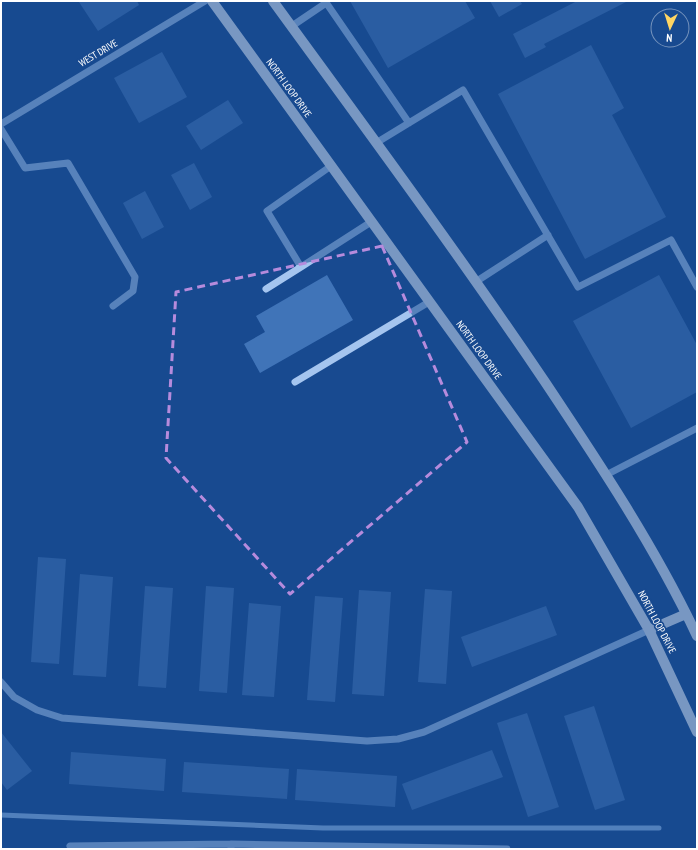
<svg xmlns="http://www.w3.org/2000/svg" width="698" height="850" viewBox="0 0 698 850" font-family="'PT Sans Narrow',sans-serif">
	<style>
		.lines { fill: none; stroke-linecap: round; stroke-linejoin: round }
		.stream { stroke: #98c0f2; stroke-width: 5 }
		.building { fill: #4074b8 }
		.minor { stroke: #a5c5ef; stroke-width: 7 }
		.major { stroke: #edf4ff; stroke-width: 10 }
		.marked { fill: none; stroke: #b68bdc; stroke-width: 3; stroke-dasharray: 8 5; stroke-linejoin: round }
		.labels { text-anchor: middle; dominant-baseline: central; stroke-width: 3.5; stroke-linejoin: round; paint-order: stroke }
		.street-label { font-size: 10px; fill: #fff; stroke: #184a90 }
	</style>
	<rect width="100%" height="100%" fill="#184a90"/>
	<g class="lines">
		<path class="stream" d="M1 815 323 828H659"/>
	</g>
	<path class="building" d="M81 1H137L139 5 98 31 79 2Z
		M350 1H465L475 18 388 68Z
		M490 1H520L522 4 499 17Z
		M577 1H628L544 44 546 47 525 58 513 34Z
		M591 45 624 108 612 115 666 217 585 259 498 94Z
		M162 52 187 97 139 123 114 78Z
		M228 100 243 123 201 150 186 126Z
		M194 163 212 197 190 210 171 175Z
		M145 191 164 227 142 239 123 203Z
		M327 275 353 320 260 373 244 344 265 332 256 316Z
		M659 275 697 345V392L631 428 573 321Z
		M38 557 66 559 59 664 31 662Z
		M80 574 113 577 106 677 73 675Z
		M145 586 173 588 166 688 138 686Z
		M206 586 234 588 227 693 199 691Z
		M425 589 452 591 446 684 418 682Z
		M359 590 391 592 384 696 352 694Z
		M315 596 343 598 335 702 307 700Z
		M249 603 281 606 274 697 242 695Z
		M546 606 557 635 472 667 461 637Z
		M594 706 625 800 595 810 564 716Z
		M527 713 559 807 528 817 497 723Z
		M1 732 32 771 7 790 1 782Z
		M492 750 503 777 412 810 402 784Z
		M71 752 166 759 164 791 69 784Z
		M184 762 289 769 287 799 182 792Z
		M297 769 397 776 395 807 295 800Z"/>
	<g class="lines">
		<path class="minor" d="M325 1 409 123
			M292 26 326 3
			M1 124 205 1
			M1 129 25 168 68 163 135 277 133 291 113 306
			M376 143 463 90 578 287 671 240 697 287
			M301 267 371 222
			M477 281 548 235
			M266 289 301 267 267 211 331 166
			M295 382 429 302
			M606 475 697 428
			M1 682 14 697 37 710 62 718 367 741 398 739 424 732 649 630
			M231 844 507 849
			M73 849 70 846 231 844V849"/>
		<path class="major" d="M212 1 578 507 649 630 697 732
			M273 1C364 126 455 249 541 376 597 460 654 545 697 636
			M649 630 686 614"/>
	</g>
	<path d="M0 0H698V850H0ZM382 246 467 442 290 594 166 458 176 292Z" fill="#184a90" fill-opacity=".55" fill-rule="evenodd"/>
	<path class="marked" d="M382 246 467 442 290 594 166 458 176 292Z"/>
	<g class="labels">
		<g class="street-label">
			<text transform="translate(98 53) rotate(-31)">WEST DRIVE</text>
			<text transform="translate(289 88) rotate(54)">NORTH LOOP DRIVE</text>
			<text transform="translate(479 350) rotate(54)">NORTH LOOP DRIVE</text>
			<text transform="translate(657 622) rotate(62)">NORTH LOOP DRIVE</text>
		</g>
	</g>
	<rect width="698" height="850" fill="none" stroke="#ffffff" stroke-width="4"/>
	<g transform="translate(670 28) rotate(184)"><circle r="19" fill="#184a90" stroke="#7492bc"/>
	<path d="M0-3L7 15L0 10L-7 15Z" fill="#ffd563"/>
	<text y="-6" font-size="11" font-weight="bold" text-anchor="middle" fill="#ffffff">N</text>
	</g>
</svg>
